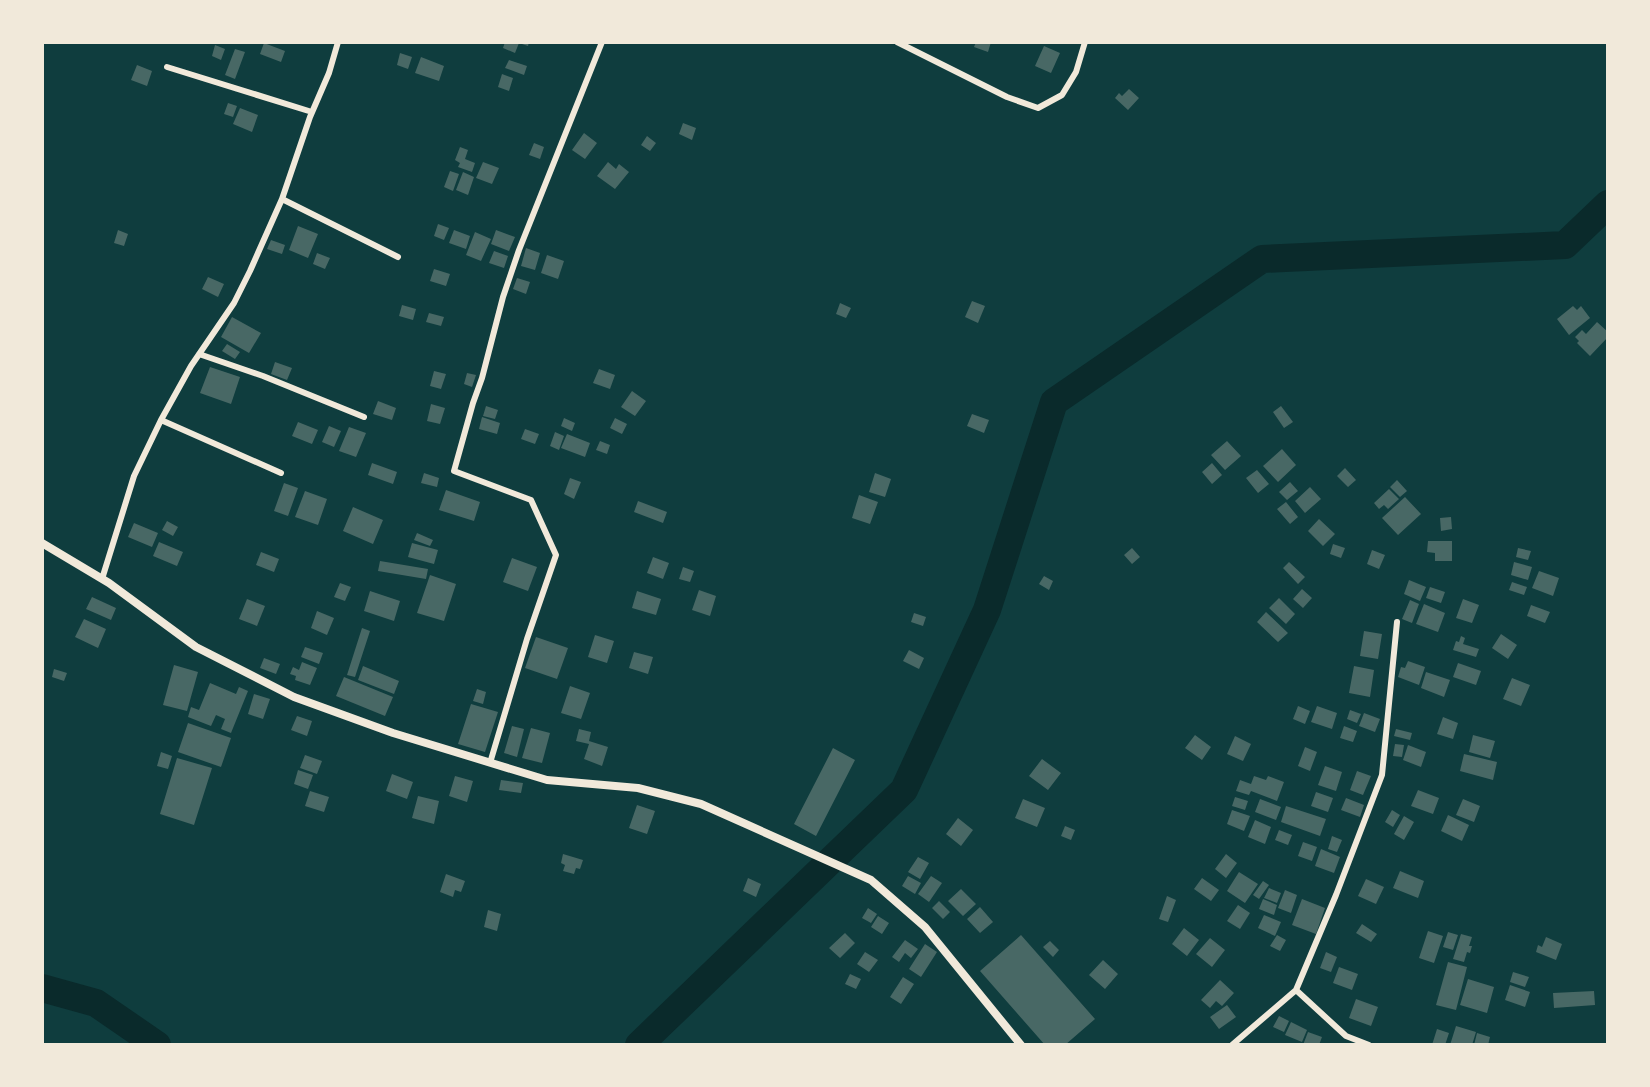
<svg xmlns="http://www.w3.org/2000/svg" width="1650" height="1087" viewBox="0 0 1650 1087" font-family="Commissioner,sans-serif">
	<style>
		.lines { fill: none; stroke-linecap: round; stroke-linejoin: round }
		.river { stroke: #0a2a2b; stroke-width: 28 }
		.building { fill: #486865 }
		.minor { stroke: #f1e9da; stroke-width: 6 }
		.tertiary { stroke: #f1e9da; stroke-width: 8 }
	</style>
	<rect width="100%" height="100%" fill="#0f3d3e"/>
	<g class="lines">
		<path class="river" d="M42 988 96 1003 157 1045
			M639 1045 904 790 987 610 1054 402 1262 259 1565 245 1608 204"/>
	</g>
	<path class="building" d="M505 42H529L528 46 519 43 515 53 503 48Z
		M976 42H991L988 52 974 47Z
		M264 43 285 51 281 62 260 54Z
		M215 45 225 49 221 60 212 56Z
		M1044 46 1060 53 1051 73 1035 66Z
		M235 49 245 52 235 79 225 75Z
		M400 53 412 57 408 69 397 65Z
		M421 57 444 66 439 81 415 73Z
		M509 60 527 66 524 75 505 68Z
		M137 65 152 71 147 86 131 80Z
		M502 74 513 78 509 91 498 87Z
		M1129 89 1139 98 1128 110 1115 98 1119 93 1122 96Z
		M228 103 237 106 233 117 224 114Z
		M240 108 258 115 252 132 233 124Z
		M683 123 696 128 692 140 679 134Z
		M584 133 597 143 585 159 572 150Z
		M647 136 656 143 650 151 641 145Z
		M534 143 544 147 540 159 529 155Z
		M460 147 468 150 465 159 475 163 472 172 458 167 460 163 455 160Z
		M483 162 499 168 492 184 476 178Z
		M608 162 616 169 619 164 629 172 615 189 597 176Z
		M450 171 459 174 453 191 444 187Z
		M463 172 474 177 468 195 456 190Z
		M438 224 449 228 444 240 434 236Z
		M298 226 318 234 308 258 289 250Z
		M118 230 128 234 124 246 114 243Z
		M454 230 470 236 466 249 449 243Z
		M496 230 515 237 509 251 491 244Z
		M475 232 491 239 481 261 466 255Z
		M271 240 285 245 282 254 267 249Z
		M526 248 540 253 535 270 521 266Z
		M494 251 508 256 504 268 489 263Z
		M317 253 330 258 325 269 313 264Z
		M547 255 564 261 558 279 541 273Z
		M434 269 450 274 446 286 430 281Z
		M208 277 224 284 218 297 202 289Z
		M517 278 530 282 526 294 513 289Z
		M972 301 985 306 978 323 965 317Z
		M840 303 851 308 846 318 836 314Z
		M402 305 416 309 413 320 399 316Z
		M1573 306 1577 310 1581 306 1590 318 1569 335 1557 319Z
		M429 313 444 317 441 326 426 322Z
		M232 317 261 333 249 353 221 337Z
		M1597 322 1608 332V337L1590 356 1577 343 1579 341 1575 337 1582 330 1586 334Z
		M227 344 240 352 235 359 222 351Z
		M275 362 292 368 287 380 271 374Z
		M210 367 240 377 231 404 200 393Z
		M599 369 615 375 610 389 593 383Z
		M434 371 446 374 441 389 430 386Z
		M467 373 476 375 472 387 464 384Z
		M632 391 646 401 635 416 621 407Z
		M378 401 396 408 392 420 373 414Z
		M431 404 445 408 440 424 427 421Z
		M486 406 498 410 495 419 483 416Z
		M1281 406 1293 422 1284 428 1273 412Z
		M972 414 989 420 984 433 967 426Z
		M482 417 500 423 497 434 479 429Z
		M564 418 575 423 572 431 561 426Z
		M615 418 627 424 622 434 610 428Z
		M298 422 318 430 312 444 292 436Z
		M329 426 341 431 334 447 322 442Z
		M349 427 366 433 356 457 339 451Z
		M525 429 539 434 535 444 521 439Z
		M555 432 564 436 559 450 550 446Z
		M567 434 590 443 585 457 561 448Z
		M600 441 610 445 607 454 596 450Z
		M1227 441 1241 456 1225 470 1211 455Z
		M1282 449 1296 465 1278 482 1263 466Z
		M372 463 397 472 393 484 368 475Z
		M1212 463 1222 475 1212 484 1202 472Z
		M1345 468 1356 480 1348 487 1337 476Z
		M1257 470 1269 484 1258 493 1246 478Z
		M424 473 439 478 437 487 421 483Z
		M875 473 891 479 885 497 869 492Z
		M570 478 581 482 574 499 564 494Z
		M1397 480 1407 491 1400 497 1390 487Z
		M1290 482 1298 491 1287 500 1279 492Z
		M284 483 298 488 288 516 274 511Z
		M1310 487 1321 499 1305 513 1295 501Z
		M1389 489 1399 499 1388 509 1384 505 1379 509 1374 503Z
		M446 490 480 502 474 521 439 510Z
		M305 491 327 499 318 525 295 517Z
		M859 495 878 502 870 524 852 518Z
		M1405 497 1421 514 1398 535 1382 518Z
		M638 501 667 512 663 523 634 512Z
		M1286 502 1298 517 1290 524 1277 509Z
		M353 507 383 520 373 544 343 531Z
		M1451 517 1452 529 1441 531 1440 518Z
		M1319 519 1335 534 1323 546 1308 531Z
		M167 521 178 527 173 536 162 530Z
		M134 523 158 533 152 547 128 537Z
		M417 533 433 540 430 546 414 540Z
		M1428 541H1452V561H1435V553L1427 552Z
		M159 542 183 552 177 566 153 556Z
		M412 543 438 550 434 564 408 557Z
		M1333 544 1345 548 1341 558 1330 554Z
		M1132 548 1140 557 1132 564 1124 555Z
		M1518 548 1531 551 1528 560 1516 557Z
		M1372 550 1385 555 1379 569 1367 564Z
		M261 552 279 559 274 572 256 565Z
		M653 557 669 563 663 579 647 573Z
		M512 558 537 567 528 591 503 582Z
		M380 561 428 569 426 579 378 571Z
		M1289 562 1305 577 1298 584 1283 568Z
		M1514 562 1532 567 1528 580 1511 575Z
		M683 567 694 571 690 582 679 579Z
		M1539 571 1559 578 1553 596 1532 588Z
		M430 575 456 584 444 621 417 613Z
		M1044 576 1053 581 1049 590 1039 584Z
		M1409 580 1426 587 1420 601 1404 594Z
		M1512 582 1527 587 1524 595 1509 590Z
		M340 583 351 587 345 601 334 597Z
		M1430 587 1445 592 1441 603 1426 598Z
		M1302 589 1312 598 1303 608 1293 599Z
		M699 590 716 596 710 616 692 610Z
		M370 591 400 601 394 621 364 611Z
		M637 591 661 599 656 615 632 608Z
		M92 597 116 608 111 620 86 609Z
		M1279 598 1295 614 1286 624 1269 608Z
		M247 599 265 606 257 626 239 619Z
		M1463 599 1479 605 1472 623 1456 618Z
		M1410 600 1419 604 1412 623 1402 619Z
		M1424 604 1445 613 1438 632 1416 624Z
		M1531 605 1550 612 1545 623 1527 616Z
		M317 611 334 618 327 635 311 628Z
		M1266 612 1288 633 1278 642 1257 622Z
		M914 613 926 617 923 626 911 622Z
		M84 619 106 629 98 648 75 637Z
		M362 628 370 631 355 677 347 675Z
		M1364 631 1382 634 1378 659 1360 656Z
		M1501 634 1517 645 1508 659 1492 648Z
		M595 635 614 641 607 663 588 657Z
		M1461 636 1465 638 1463 644 1479 649 1476 657 1453 650 1456 641 1459 642Z
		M536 637 568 648 557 679 525 668Z
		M305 647 323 653 319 664 301 657Z
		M909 650 924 658 919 669 903 661Z
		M634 652 653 657 648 674 629 668Z
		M264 658 280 664 276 674 260 668Z
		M1408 661 1425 667 1419 685 1398 677 1401 667 1405 668Z
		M302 662 317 668 310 685 295 680 296 676 290 674 293 667 299 670Z
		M1458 663 1481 671 1476 685 1453 677Z
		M174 665 198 672 187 711 163 705Z
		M363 666 399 681 394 694 358 680Z
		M1354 666 1374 670 1370 697 1349 693Z
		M54 669 67 673 64 681 52 677Z
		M1426 672 1450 680 1444 697 1421 688Z
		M344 677 393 697 385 716 336 696Z
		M1512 678 1530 685 1521 706 1503 699Z
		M210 683 236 694 239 687 248 691 231 733 221 729 225 719 216 715 211 726 188 717 191 707 199 710Z
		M570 686 590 693 581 719 561 713Z
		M477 689 486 692 483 704 473 701Z
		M254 694 270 699 263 719 248 714Z
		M471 704 498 712 485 752 458 744Z
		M1298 706 1310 711 1305 724 1293 719Z
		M1317 706 1337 713 1332 729 1311 722Z
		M1350 710 1361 714 1357 723 1347 719Z
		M1364 713 1380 719 1375 732 1359 726Z
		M297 716 312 721 307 736 291 730Z
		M1443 717 1458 723 1453 739 1437 734Z
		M188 723 231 738 221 767 178 752Z
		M512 726 524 729 517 757 504 753Z
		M1344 726 1357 731 1353 742 1340 738Z
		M531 728 550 733 542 763 522 758Z
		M579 729 591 732 589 741 608 747 602 766 584 759 589 744 576 741Z
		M1396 729 1412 733 1410 740 1394 736Z
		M1195 735 1211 747 1202 760 1185 748Z
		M1473 735 1495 741 1490 758 1469 752Z
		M1235 736 1251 744 1243 761 1227 754Z
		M1395 744 1404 745 1402 757 1393 756Z
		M1408 745 1426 752 1421 767 1403 760Z
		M1305 747 1317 752 1310 771 1298 766Z
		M833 748 855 760 816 836 794 824Z
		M161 752 172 756 168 769 157 766Z
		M1464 754 1497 762 1493 780 1460 771Z
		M305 755 322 761 317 774 300 768Z
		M177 758 212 768 194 825 160 814Z
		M1042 759 1061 773 1048 790 1029 776Z
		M1325 766 1342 772 1336 791 1318 785Z
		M298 770 313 775 308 789 294 784Z
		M1357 771 1371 776 1363 795 1350 790Z
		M392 774 413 782 407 799 386 791Z
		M455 776 473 781 467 802 449 796Z
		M1254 776 1266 780 1268 776 1284 782 1277 801 1251 791 1249 795 1236 791 1240 780 1251 784Z
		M501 780 523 783 521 793 499 790Z
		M1418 790 1439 798 1433 814 1411 806Z
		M310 791 329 797 324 812 305 806Z
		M1316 792 1333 798 1328 812 1311 806Z
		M418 796 439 801 434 824 412 818Z
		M1235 797 1248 801 1245 810 1232 806Z
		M1346 798 1364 805 1360 817 1341 810Z
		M1023 799 1045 808 1037 827 1015 818Z
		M1260 799 1281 807 1276 820 1255 812Z
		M1463 799 1480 806 1474 822 1456 815Z
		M637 805 655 811 647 834 629 828Z
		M1286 806 1326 819 1320 836 1281 822Z
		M1232 810 1250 816 1244 831 1227 824Z
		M1392 810 1400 815 1393 827 1385 822Z
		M1448 815 1469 825 1462 841 1441 831Z
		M1404 816 1414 822 1404 840 1394 834Z
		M958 818 973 830 961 846 946 834Z
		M1255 820 1271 827 1265 844 1248 837Z
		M1065 826 1075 830 1071 840 1061 836Z
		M1279 830 1292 835 1288 845 1275 840Z
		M1332 836 1342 840 1337 852 1328 849Z
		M1303 842 1317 847 1312 861 1298 856Z
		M1321 849 1340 857 1334 873 1315 866Z
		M563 854 583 860 580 869 576 868 574 874 563 871 565 865 561 863Z
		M1226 854 1237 863 1226 878 1215 869Z
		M918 857 929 863 920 879 908 872Z
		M1400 871 1424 881 1418 898 1393 888Z
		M1239 872 1258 884 1245 903 1227 891Z
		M446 874 465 881 461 892 455 890 453 897 440 892Z
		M908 876 921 883 915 894 902 886Z
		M931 876 942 883 929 902 918 894Z
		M748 878 761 884 756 897 743 891Z
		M1202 878 1219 890 1211 901 1194 889Z
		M1366 879 1384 887 1376 904 1358 896Z
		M1263 881 1269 885 1259 899 1253 895Z
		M1269 888 1281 893 1277 903 1264 898Z
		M961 889 976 904 963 916 948 901Z
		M1285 890 1297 895 1291 913 1278 908Z
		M1167 896 1176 900 1168 922 1159 919Z
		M1263 899 1277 905 1274 915 1259 909Z
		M1302 899 1325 908 1316 934 1292 925Z
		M939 901 950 912 943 919 932 908Z
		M1238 905 1250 913 1240 929 1227 921Z
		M980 907 993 922 980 933 967 919Z
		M868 908 877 914 871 923 862 918Z
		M488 910 501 914 497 931 484 927Z
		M1264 915 1281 922 1275 936 1258 928Z
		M878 916 889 923 882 934 871 927Z
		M1362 924 1377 934 1371 942 1356 933Z
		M1184 928 1199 940 1187 956 1172 944Z
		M1428 931 1443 936 1434 963 1419 958Z
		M1448 932 1458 935 1453 950 1443 947Z
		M845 933 855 943 840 958 829 948Z
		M1461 934 1472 937 1469 946H1472L1470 953 1467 952 1464 962 1453 959Z
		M1021 935 1095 1019 1065 1045H1045L980 971Z
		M1277 935 1286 940 1280 951 1270 946Z
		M1546 937 1562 944 1556 960 1536 952 1538 945 1542 947Z
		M1210 938 1225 950 1212 967 1196 954Z
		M905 940 918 949 911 958 905 953 899 962 892 957Z
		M1050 941 1059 950 1053 957 1043 947Z
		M925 944 937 952 921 977 909 969Z
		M865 952 878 960 869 972 857 964Z
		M1326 952 1337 957 1331 972 1320 968Z
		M1103 960 1118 974 1105 989 1089 975Z
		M1448 962 1467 967 1456 1010 1436 1005Z
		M1339 967 1358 974 1352 990 1333 983Z
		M1513 972 1529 977 1525 987 1510 982Z
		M850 974 861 979 856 989 845 984Z
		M903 977 914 984 901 1004 890 997Z
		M1468 979 1494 987 1487 1013 1460 1005Z
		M1220 980 1234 993 1222 1006 1216 1001 1210 1008 1201 1000Z
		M1510 985 1530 992 1525 1007 1505 1000Z
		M1594 991 1595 1005 1554 1008 1553 993Z
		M1356 999 1378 1007 1371 1026 1349 1018Z
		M1227 1005 1236 1017 1219 1029 1210 1017Z
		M1279 1016 1289 1021 1284 1032 1273 1027Z
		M1291 1022 1307 1030 1302 1042 1285 1035Z
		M1456 1026 1476 1032 1472 1045H1450Z
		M1437 1029 1449 1033 1445 1045H1432Z
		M1308 1032 1322 1037 1319 1045H1303Z
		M1477 1033 1490 1037 1488 1045H1474Z"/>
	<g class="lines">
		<path class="minor" d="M897 42 1007 97 1038 108 1062 95 1076 72 1085 42
			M167 67 312 112
			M282 199 398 257
			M199 354 263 376 364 417
			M161 420 281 473
			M102 579 134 476 161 420 191 366 234 303 250 271 282 199 310 117 329 73 338 42
			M490 763 527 639 556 555 531 500 454 471 473 403 482 378 503 297 519 250 602 42
			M1232 1045 1296 990
			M1369 1045 1346 1036 1296 990 1336 895 1382 775 1397 622"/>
		<path class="tertiary" d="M42 543 109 583 196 647 294 697 393 733 547 780 638 788 701 804 871 880 925 927 1021 1045"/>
	</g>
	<rect width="1650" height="1087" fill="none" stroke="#f1e9da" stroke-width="88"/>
</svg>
